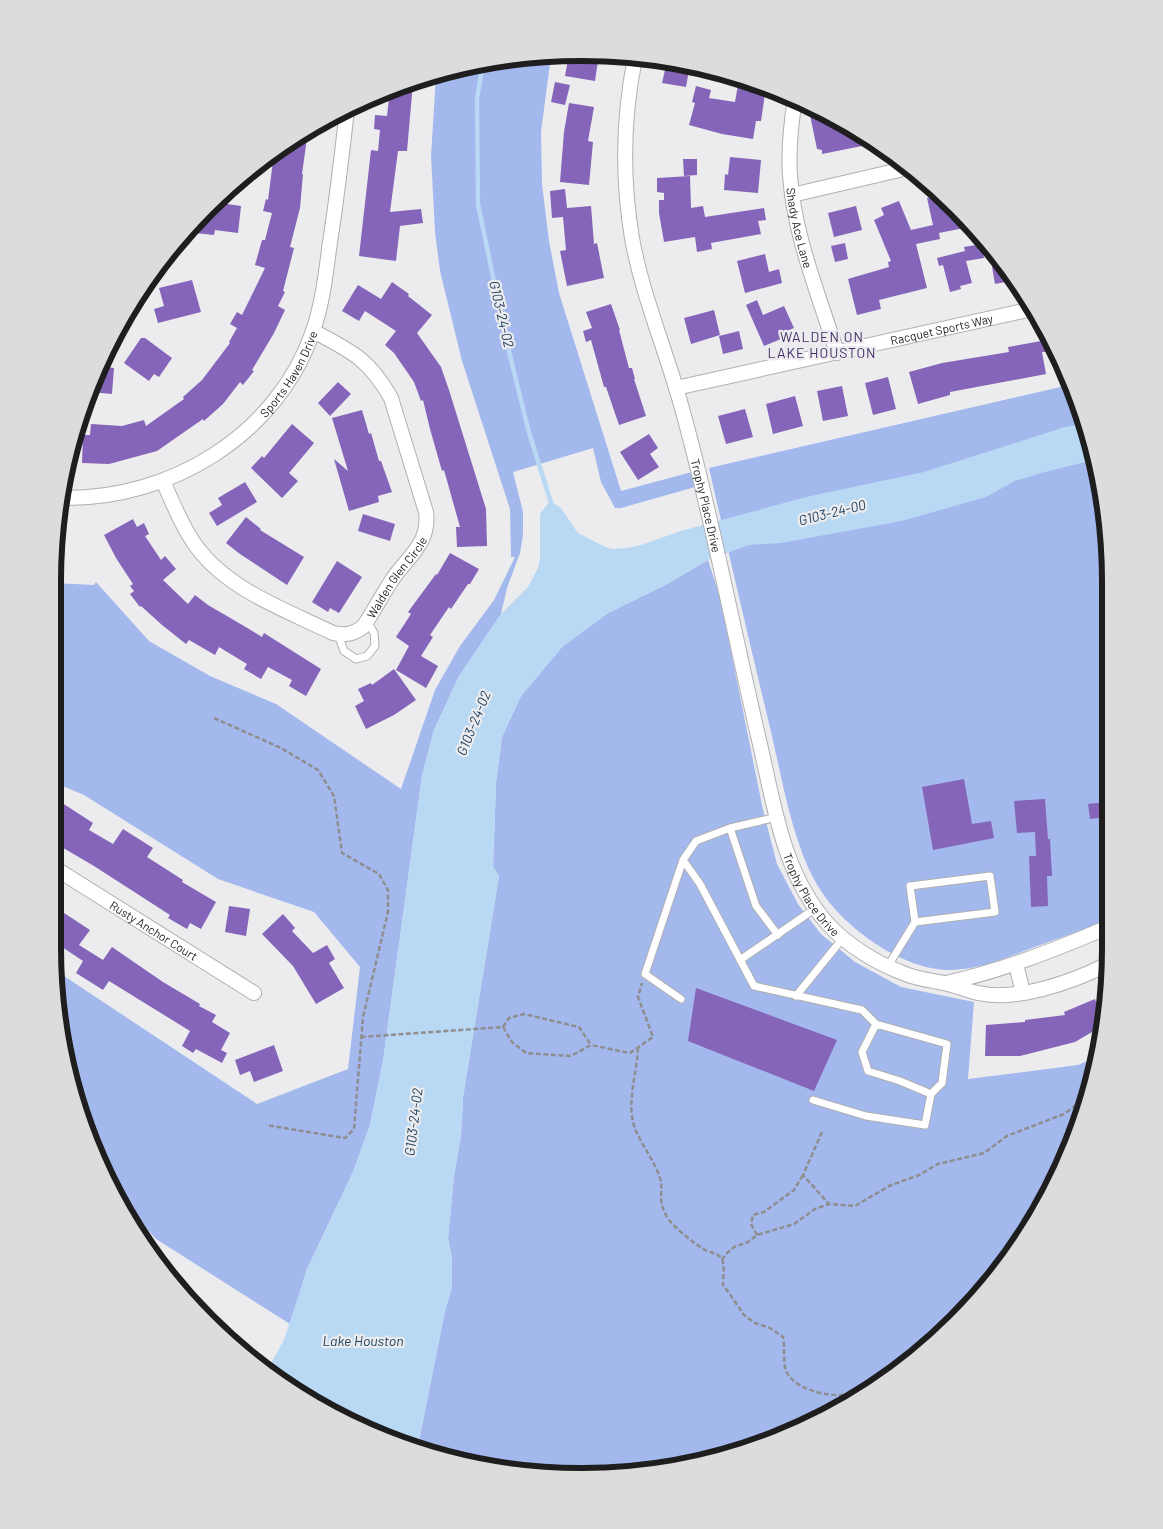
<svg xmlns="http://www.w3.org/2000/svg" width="1163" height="1529" viewBox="0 0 1163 1529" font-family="Barlow,sans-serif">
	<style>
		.green { fill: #a3b8ed }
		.water { fill: #b8d8f4 }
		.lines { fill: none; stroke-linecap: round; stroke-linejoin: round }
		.stream { stroke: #b8d8f4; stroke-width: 4.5 }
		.building { fill: #8565b9 }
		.service-casing { stroke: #afb0b2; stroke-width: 9 }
		.minor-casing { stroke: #afb0b2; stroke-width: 16 }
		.path { stroke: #8e8e8f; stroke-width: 2.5; stroke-dasharray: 5 2.5; stroke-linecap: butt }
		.service { stroke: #fff; stroke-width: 7 }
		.minor { stroke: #fff; stroke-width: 14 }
		.labels { text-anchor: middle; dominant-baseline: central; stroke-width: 4.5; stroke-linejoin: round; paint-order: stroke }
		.street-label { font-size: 12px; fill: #1e1e1e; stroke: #ececee }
		.water-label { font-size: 14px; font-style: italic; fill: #204360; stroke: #ececee }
		.neighbourhood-label { font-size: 14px; letter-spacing: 1px; fill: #462d68; stroke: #ececee }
		.rim { fill: none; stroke: #1e1e1e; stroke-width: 6 }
	</style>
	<rect width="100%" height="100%" fill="#ececee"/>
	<path class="green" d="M551 56 541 132 542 184 549 241 559 293 621 491 692 472 695 487 621 508H615L601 482 593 448 513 472 523 512V535L520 553 507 588 501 614 459 676 434 730 422 776 383 1061 370 1125 353 1172 307 1269 290 1324 156 1239 117 1196 71 1085 55 970 257 1104 348 1069 360 967 314 912 218 879 84 795 53 782 54 583 94 585 96 582 149 641 210 676 276 704 401 789 435 690 460 646 494 600 515 557H511L510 509 462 361 440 271 435 232 431 156 436 76 478 63Z
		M1069 385 1082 411 1106 513V920C1083 930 1058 938 1035 947 1007 957 980 970 950 970 903 970 846 929 821 891 793 848 783 782 771 732 750 644 729 556 709 468Z
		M708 560 720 597 763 810 777 864 798 904 821 934 855 962 901 987 974 1002 968 1079 1078 1065 1097 1057 1082 1118 1021 1241 956 1321 876 1387 801 1424H795L794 1427 752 1448 616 1475 479 1466 418 1446 445 1311 452 1287V1258L448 1238 454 1176 461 1135 463 1097 499 876 493 867 496 783 502 737 521 696 562 647 608 613 667 584Z"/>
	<path class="water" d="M1085 423 1094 460 1041 473 1015 481 986 497 902 521 781 543 749 545 708 560 667 584 608 613 562 647 521 696 502 737 496 783 493 866 499 876 463 1097 461 1135 454 1176 448 1238 452 1258V1287L445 1311 418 1446 347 1422 266 1372 284 1340 307 1269 353 1172 370 1125 383 1061 422 776 434 730 459 676 501 614 528 587 538 568 540 559V514L550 501 561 508 578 533 605 547 612 549 627 548 641 545 681 531 806 497 924 472 1065 427Z"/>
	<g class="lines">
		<path class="stream" d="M483 62 477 99 478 204 505 335 528 429 552 506"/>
	</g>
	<path class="building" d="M581 52 599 54 595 81 565 76 569 54Z
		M667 61 690 64 686 87 662 83Z
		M739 79 766 87 761 121H756L753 139 722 134 689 125 695 103 692 102 696 86 711 90 709 98 735 102Z
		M555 82 570 85 565 105 551 102Z
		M413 83 407 151H398L390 212 421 209 423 223 400 226 396 261 359 256 371 150 378 151 380 130 374 129 375 115 387 116 390 89Z
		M569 103 594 107 588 141 593 142 589 185 560 182 564 132Z
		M822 113 875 142 877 143 822 154V150L817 149 810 115Z
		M308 131 302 174H303L300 208 290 247 294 248 283 291 285 292 278 306 285 310 274 333 252 370 254 371 243 385 240 382 223 404 204 421 203 419 157 451 109 464 82 463 83 435H90L91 424 122 426 144 420 146 426 184 399 183 397 202 380 230 343 229 342 237 328 230 324 237 312 242 315 265 268 255 265 262 240H265L272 213 263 211 266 199 268 200 274 153 287 142Z
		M730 157 761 160 758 193 724 190 725 174 728 175Z
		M683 159H697V175L684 176Z
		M690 176 691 208 703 206 705 217 764 208 766 220 758 221 761 234 711 243 712 249 697 252 695 237 664 242 659 213V200H664V193L657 192V178Z
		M565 189 567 208 591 206 594 244 597 243 604 278 567 286 560 251 566 250 563 217 552 218 550 191Z
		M940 195 961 214 964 228 939 233 940 239 916 244 927 288 879 300 881 309 857 315 848 279 889 267 888 262 891 261 874 220 884 215 881 208 899 201 911 230 933 225 927 198Z
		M220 203 241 206 238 233 215 230 214 235 195 233 197 219 208 207 220 209Z
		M856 206 862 230 834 237 828 213Z
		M845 243 848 259 835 262 831 246Z
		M982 244 984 258 966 261 972 283 960 286 961 289 950 292 943 265 939 266 937 258 965 251 964 247Z
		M989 249 1016 280 995 284Z
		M765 254 769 272 779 269 782 283 745 293 737 261Z
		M192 280 201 312 158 323 154 309 164 306 159 288Z
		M392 282 409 294 408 296 432 315 417 333 441 367 449 390 486 509 487 546 457 547 456 527H460L444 470 442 471 430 429 423 400 421 401 414 382 394 353 385 345 396 331 365 311 359 321 342 311 358 285 381 299Z
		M757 300 763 315 784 306 794 328 784 332 786 337 764 346 746 305Z
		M611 304 620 330H619L629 368H632L635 379H634L646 416 619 425 606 387H604L591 340 586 342 583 331 592 328 586 312Z
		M714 310 720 335 691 344 684 318Z
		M739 331 743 349 723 354 719 336Z
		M141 338H145L172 358 159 377 154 374 149 381 124 363Z
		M1047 340 1053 352H1042L1046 374 950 392V395L918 404 909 372 942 363 1009 352 1008 347Z
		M100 366 114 368 112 394 90 392Z
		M888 377 896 409 873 415 865 383Z
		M338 382 351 394 330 416 318 403Z
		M842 386 848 416 823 421 817 391Z
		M795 396 803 426 773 434 766 404Z
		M745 409 753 437 726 444 718 416Z
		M362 410 369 434 371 433 379 461H381L392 492 378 496 379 502 349 511 334 459 348 471 332 418Z
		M292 424 314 443 289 473 298 481 282 498 251 468 262 456 264 458Z
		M649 434 658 448 650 454 659 467 638 480 620 452Z
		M245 482 257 502 217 526 209 513 222 505 218 498Z
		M363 514 395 524 390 541 358 531Z
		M246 517 261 529 260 530 304 557 287 585 240 554 226 543Z
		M133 519 137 527 144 523 149 534 145 536 161 560 165 556 176 569 163 580 188 604 195 595 208 605 244 626 262 637 264 633 321 669 306 696 289 686 292 680 268 667 261 679 244 669 247 664 219 647 215 655 189 640 186 644 162 625 141 606 140 607 130 594 134 591 130 586 133 584 116 558 104 535Z
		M450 553 479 569 470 584H468L451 609 449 607 430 635 433 637 421 656 438 666 426 688 396 670 409 646 396 637 411 614 408 612 436 574 437 575Z
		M337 561 362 577 339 613 330 608 328 612 312 602Z
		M394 669 416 700 394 715 366 729 355 706 364 701 358 689 371 683 372 685Z
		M964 779 972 824 991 821 994 838 933 850 922 787Z
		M53 797 93 823 89 830 113 844 123 829 153 848 147 857 183 880 182 882 216 902 201 929 190 923 187 929 168 918 170 915 94 866 53 842Z
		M1045 799 1048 839H1050L1052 876H1047L1048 906 1031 907 1029 856H1036L1035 832 1017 833 1014 801Z
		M1106 802V817L1090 819 1088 804Z
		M229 906 250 909 246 936 225 932Z
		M61 911 90 930 79 945 103 960 112 947 163 982 200 1004 199 1006 216 1015 212 1022 230 1033 221 1050 227 1053 222 1063 196 1049 193 1053 182 1046 190 1031 109 981 103 990 76 973 83 961 53 941V925Z
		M283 914 295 928 292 931 313 953 327 945 335 959 329 963 344 988 316 1004 293 966 262 934Z
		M696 988 837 1040 814 1091 688 1041Z
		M1095 999 1104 1025 1075 1042 1020 1056H985L986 1025 1025 1022V1020L1065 1015 1064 1012Z
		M274 1045 283 1071 254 1082 250 1071 240 1075 235 1060Z"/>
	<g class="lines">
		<g class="service-casing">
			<path id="service" d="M338 634 344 651 356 659 367 656 375 646 374 633 367 621
				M730 828 756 906 778 935
				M683 860 700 884 754 986 862 1010 876 1024 947 1044 942 1083 931 1094 925 1125 866 1116 813 1100
				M740 960 816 908
				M888 966 915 922 995 912 990 876 910 886 915 922
				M796 996 843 938
				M681 999 645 974 683 860 696 841 730 828 777 817
				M876 1024 862 1052 868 1071 900 1081 931 1094"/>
		</g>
		<g class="minor-casing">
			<g id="minor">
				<path id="s1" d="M635 58C623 117 622 178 632 238 641 289 661 338 676 388 682 407 687 427 692 446 717 543 736 642 759 740 774 803 782 873 828 924 847 945 876 963 903 973 916 979 930 980 944 983 956 985 967 991 978 993 1016 1002 1072 982 1106 965"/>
				<path id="s2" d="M795 98C791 124 788 149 790 175 794 236 819 295 837 353"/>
				<path d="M792 195 908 168"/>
				<path id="s3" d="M676 388 1032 309"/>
				<path id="s4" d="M163 481C173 503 182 527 196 546 228 590 286 610 333 633 345 636 353 634 363 627 374 611 383 593 394 577 410 555 430 542 426 512L391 398C369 359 351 351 313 331"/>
				<path id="s5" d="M62 498C169 500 277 436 313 331 323 302 326 272 330 242 337 198 342 154 347 110"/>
				<path id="s6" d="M53 867 254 993"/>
				<path d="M1016 964 1023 993"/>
				<path d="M946 983C1001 971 1054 950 1106 928"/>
			</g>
		</g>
		<path class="path" d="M214 718 281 748 318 770 334 796 342 853 379 874 388 890V912L363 1017 354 1129 345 1138 266 1125
			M503 1027 509 1018 524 1014 579 1027 591 1045
			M361 1037 503 1027 512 1042 526 1053 571 1056 591 1045 630 1053 653 1037 638 997 642 983
			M638 1048C637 1075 625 1105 636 1131 643 1147 655 1162 660 1178 664 1191 657 1199 666 1215 672 1227 694 1243 705 1250 711 1253 718 1253 722 1259 725 1265 723 1278 723 1285L729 1293 744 1315 755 1323 770 1328 783 1337C785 1347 783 1363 786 1371 795 1391 834 1399 853 1393 865 1390 877 1382 888 1377
			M822 1132 803 1175 829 1204 855 1206 889 1186 919 1175 938 1164 984 1153 1007 1136 1064 1114 1087 1097
			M757 1235 751 1224 753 1215 764 1212 794 1190 803 1175
			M722 1260 726 1254 734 1247 748 1242 757 1235 794 1224 815 1209 829 1204"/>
		<use href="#service" class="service"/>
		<use href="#minor" class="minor"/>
	</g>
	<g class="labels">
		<g class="street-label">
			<text stroke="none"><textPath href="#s2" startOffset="131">Shady Ace Lane</textPath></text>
			<text stroke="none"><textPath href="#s3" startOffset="272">Racquet Sports Way</textPath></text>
			<text stroke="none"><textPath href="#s5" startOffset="272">Sports Haven Drive</textPath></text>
			<text stroke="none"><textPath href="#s1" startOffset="459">Trophy Place Drive</textPath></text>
			<text stroke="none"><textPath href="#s4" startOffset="329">Walden Glen Circle</textPath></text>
			<text stroke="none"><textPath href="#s1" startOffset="864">Trophy Place Drive</textPath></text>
			<text stroke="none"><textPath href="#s6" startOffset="119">Rusty Anchor Court</textPath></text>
		</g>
		<g class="water-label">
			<text transform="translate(502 314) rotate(77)">G103-24-02</text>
			<text transform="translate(832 512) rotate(-14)">G103-24-00</text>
			<text transform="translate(473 723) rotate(-68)">G103-24-02</text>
			<text transform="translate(413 1122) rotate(-83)">G103-24-02</text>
			<text x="363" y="1340">Lake Houston</text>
		</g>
		<g class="neighbourhood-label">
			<text x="822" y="336">WALDEN ON<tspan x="822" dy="16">LAKE HOUSTON</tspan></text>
		</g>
	</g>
	<path d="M0 0H1163V1529H0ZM581 61H582A520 520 0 0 1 1102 581V948A520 520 0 0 1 582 1468H581A520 520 0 0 1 61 948V581A520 520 0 0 1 581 61Z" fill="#dcdcdd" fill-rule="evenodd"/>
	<path class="rim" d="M581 61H582A520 520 0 0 1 1102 581V948A520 520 0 0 1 582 1468H581A520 520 0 0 1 61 948V581A520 520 0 0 1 581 61Z"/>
</svg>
